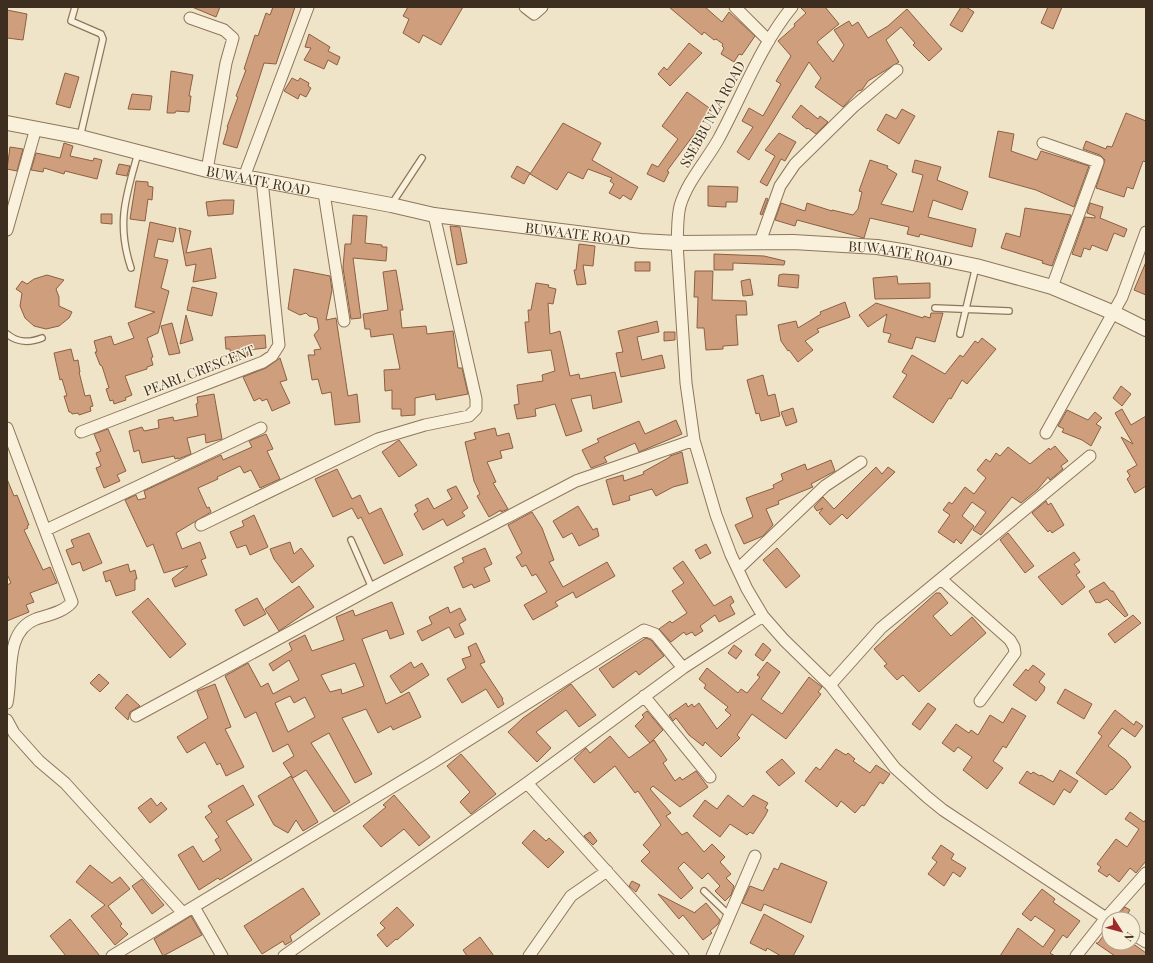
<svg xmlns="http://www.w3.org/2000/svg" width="1153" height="963" viewBox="0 0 1153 963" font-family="'Playfair Display',serif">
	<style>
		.building { fill: #cf9f7d; stroke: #8d5f41; fill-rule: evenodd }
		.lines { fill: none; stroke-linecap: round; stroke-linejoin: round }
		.service-casing { stroke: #8d765c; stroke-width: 8 }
		.minor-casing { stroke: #8d765c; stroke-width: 13 }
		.tertiary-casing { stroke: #8d765c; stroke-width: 16 }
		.service { stroke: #faf1dc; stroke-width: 5.5 }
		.minor { stroke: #faf1dc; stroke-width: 11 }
		.tertiary { stroke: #faf1dc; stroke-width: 14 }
		.labels { text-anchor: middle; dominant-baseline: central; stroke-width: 3; stroke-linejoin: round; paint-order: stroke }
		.street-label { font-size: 14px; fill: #3d2e20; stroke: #f7eed8 }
	</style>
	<rect width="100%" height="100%" fill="#f0e4c8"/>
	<path class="building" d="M192 7H220L216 17Z
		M273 7H295L276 64 264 63 237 148 223 144 228 127H227L238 97 236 96 246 70 244 69 255 35 258 36 266 13 270 15Z
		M408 7H463L441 45 423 35 419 43 403 33 409 19 403 16Z
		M669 7H705L722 22 729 12 755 36 742 55 739 54 734 62 721 54 724 48 722 46 723 44 716 39 714 40 704 32 702 35Z
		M800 7H825L839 24 817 42 833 62 844 45 834 30 849 21 852 26 858 22 868 38 888 26 907 9 942 49 929 61 913 45 915 43 901 27 886 40 899 62 868 81 862 90 858 91 843 107 815 87 821 78 809 62 749 160 737 152 753 127 742 121 749 108 763 116 781 84 776 81 791 56 778 41 795 26 794 24 806 13Z
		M961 7H966L974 12 962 32 950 25Z
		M1048 7H1062L1053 29 1041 23Z
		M7 10 27 14 23 40 7 38Z
		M309 34 330 47 328 51 340 57 337 65 328 60 324 69 304 60 311 48 305 47Z
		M689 43 702 53 670 86 658 74 664 67 667 70Z
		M171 71 193 75 189 96H191L189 112 176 111 175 113H167Z
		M65 73 79 77 70 108 56 104Z
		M292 78 298 81 300 78 309 83 308 86 311 88 306 97 300 94 298 99 284 91Z
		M687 92 712 110 667 171 669 172 664 182 647 174 652 164 658 167 678 139 662 126Z
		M132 94 152 96 150 110 128 109Z
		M801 105 818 119 820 116 828 122 816 134 808 128 807 129 792 117Z
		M902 109 915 116 899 144 877 130 886 114 896 119Z
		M1126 113 1146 121V162L1143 161 1133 189 1127 187 1124 197 1096 188 1105 160 1100 155 1083 149 1086 141 1106 149 1107 146 1112 147Z
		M563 123 601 143 592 160 638 187 631 200 623 195 620 199 609 193 614 184 610 181 612 178 588 169 583 179 568 172 557 190 530 174Z
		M998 131 1014 134 1011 151 1037 160 1041 151 1089 166 1074 207 1036 190 989 177Z
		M779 133 796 142 785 161 781 159 767 186 760 182 775 156 765 150Z
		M64 143 73 146 70 156 93 161 94 158 102 160 97 179 65 171 64 174 44 168 43 172 31 170 36 153 60 158Z
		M10 147 23 149 17 171 7 169Z
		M870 160 888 166 887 168 897 174 881 204 913 212 923 175 912 172 915 160 941 167 937 180 968 192 962 210 933 200 928 217 976 229 972 247 920 234 919 237 907 234 909 227 870 218 864 238 797 220 795 226 775 220 781 203 805 211 807 203 832 211V210L853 215 858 209 862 192 859 191Z
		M119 164 130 166 127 176 116 174Z
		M517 166 530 173 524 184 511 177Z
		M136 181 148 182V186L153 187 152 200 148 199 145 221 130 219Z
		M708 186 738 187 737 202H726V207L708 206Z
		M766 198 768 199 762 215 760 214Z
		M223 200H234L233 214 208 216 206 202Z
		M1090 203 1103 207 1100 218 1127 229 1124 237 1114 233 1107 251 1092 245 1090 250 1084 248 1081 257 1072 254 1085 217 1095 218V216L1087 213Z
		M1025 208 1071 215 1052 266 1042 263 1043 261 1001 248 1006 233 1020 237Z
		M101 214H112V224L101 223Z
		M353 215 367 216 365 243 382 245V247H387L386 261 353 258 361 318 351 319 343 268 345 244H351Z
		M150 222 176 228 173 242 158 239 154 257 168 260 161 288 169 291 158 333 147 338 153 357 151 358 153 365 147 367V369L125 376 132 395 125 398 126 400 114 404 113 400 110 401 106 389 109 388 102 366 100 365 95 352H97L94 341 111 336 114 345 134 338 128 323 155 312 135 307Z
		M450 226 460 227 467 263 457 265Z
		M179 228 191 231 186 253 211 248 216 278 193 282 196 264 186 266Z
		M579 244 595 246 593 266 583 265 586 284 577 285 574 270H576Z
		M714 254 764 256 785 261 784 265 733 263V270H714Z
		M635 262H650V271H635Z
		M1146 262V295L1134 290Z
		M294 269 330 276 332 290 326 320 336 318 348 396 357 394 360 422 335 425 331 392 322 394 318 379 312 380 308 355H315L314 350 321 349 314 335 319 329 317 318 309 316 306 313 300 315 288 309Z
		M396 270 403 310H400L402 328 426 326 427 334 453 331 458 368H462L468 394 436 400 435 394 415 398V415L401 416V409H392V390L385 391 384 370 400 369 393 334 371 337 370 329H365L363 314 388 310 383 272Z
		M695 271H713L712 300 746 301 747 315H736L738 345 723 346V349L706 350 704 328H697L698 297H694Z
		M783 274 799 275 798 288 778 286 779 275Z
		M47 275 64 280 56 289 59 297V306L72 312 69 318 59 326 46 329 34 326 25 318 20 306 22 293 16 289 22 281 27 284 34 279Z
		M897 276 898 284 930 283V298L875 299 873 278Z
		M750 279 753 295 743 296 741 281Z
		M536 283 549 285 548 287 556 289 553 304 548 303 550 334 560 331 570 376 579 374 580 379 615 372 622 402 593 409 591 395 571 399 582 431 566 436 555 404 535 409 536 416 517 419 514 405 519 404 517 385 543 381 542 375 555 371 551 350 528 353 525 322H529L528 310H531Z
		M192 287 217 293 212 316 187 310Z
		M845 302 850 317 817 329 819 332 805 341 813 350 798 362 789 350 788 351 781 341 778 325 796 321 798 328 821 314 820 312Z
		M876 303 923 318 924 316 930 318 931 313H943L935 342 916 337 912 349 888 342 891 334 883 332 887 314 868 327 859 315Z
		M186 315 193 340 180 344Z
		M657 321 659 332 637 337 642 360 662 355 665 368 621 377 616 353 623 352 618 331Z
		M172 323 180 353 169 355 161 326Z
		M664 332H675V340L664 341Z
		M265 335 266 348 248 350V356L231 357 230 349H226L225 337Z
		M982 338 996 349 967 384 962 380 951 399 949 398 933 423 893 397 907 375 902 372 912 355 945 374 960 355 963 357 975 341 978 343Z
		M71 349 74 361 78 360 80 372H79L85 396 90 395 93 406 90 407 91 411 79 415 78 413 72 414 71 412H69L64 396H67L62 379 60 380 54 353Z
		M280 358 287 380 280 382 290 403 272 411 267 399 262 401 260 398 254 401 243 377 266 368Z
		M763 375 768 396 775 394 780 416 761 421 759 413 756 414 747 380Z
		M1121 386 1131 394 1122 406 1113 398Z
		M214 394 222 439 206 443 205 434 187 438 191 454 178 459V458L175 459 174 456 142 463 139 450 134 452 129 431 142 427 144 431 159 428 158 420 173 417 174 421 198 416 196 404 198 403 197 397Z
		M793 408 797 422 786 426 781 412Z
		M1122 409 1131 425 1146 416V486L1135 493 1127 479 1130 476 1127 471 1137 465 1121 437 1133 444 1115 413Z
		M1067 410 1088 420 1095 412 1102 418 1096 424 1101 427 1091 446 1082 440 1062 432 1064 429 1058 426Z
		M676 420 682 434 639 452 635 443 604 457 607 462 591 468 582 450 599 442 597 439 639 421 645 434Z
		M495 428 497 436 509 433 513 448 500 451 502 458 487 462 496 482 493 483 508 509 501 512V510L489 517 477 496 480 494 474 481 465 442 476 439 474 433Z
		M108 429 126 471 117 475 120 481 104 488 96 468 101 466 96 453 101 451 94 434Z
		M266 434 273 449 267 451 280 479 260 488 251 470 244 473 240 466 217 477 218 479 198 488 207 508 209 507 211 512 176 533 182 549 200 542 206 558 201 560 207 575 175 587 172 579 188 566 164 573 153 544 147 547 125 500 136 495 138 500 146 498 144 491 221 455 223 460 252 447 249 441Z
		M399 440 417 465 399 477 382 452Z
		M1055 446 1068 461 1061 466 1063 469 1050 480 1048 477 1038 489 1021 503 1012 497 981 535 973 530 986 512 972 502 962 516 974 526 961 544 956 539 954 543 938 532 950 515 943 510 949 502 952 504 965 487 974 494 986 478 977 470 986 459 990 462 996 453 1000 456 1008 447 1030 464 1049 448 1050 450Z
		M682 452 688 483 673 487 656 496 652 489 629 496 630 500 613 505 606 480 623 475 624 481 644 474 643 472 670 457V456Z
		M831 460 835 471 811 484 813 487 778 501 779 504 766 509 773 525 763 536 744 544 735 525 753 517 746 498 774 488 773 485 783 480 781 474 805 464 807 470Z
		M876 467 882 474 888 467 895 472 847 519 842 514 830 525 819 513 823 508 817 511 814 507 823 497 834 509Z
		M337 469 352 499 360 495 369 514 381 508 403 555 384 564 361 517 358 519 352 508 333 517 315 479Z
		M7 479 14 496 17 495 29 525 27 526 28 528 24 530 43 570 50 567 57 583 30 593 34 602 26 605 29 612 7 621V585L11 583 7 574Z
		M456 486 468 508 462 512 465 516 447 526 443 519 423 530 414 514 418 511 415 505 428 498 434 509 452 499 447 490Z
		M1046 501 1048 505 1051 503 1064 525 1052 533 1050 530 1048 532 1032 513Z
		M578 506 593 530 597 528 599 536 579 546 572 533 563 538 553 521Z
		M532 512 542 528 554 560 549 562 563 587 607 562 615 576 576 598 573 592 555 602 558 606 533 620 524 605 547 592 536 574 532 576 526 565 522 567 516 557 522 553 508 525Z
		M254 515 268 547 250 555 246 545 237 548 230 532 244 526 242 521Z
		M89 533 102 563 83 571 80 562 72 565 66 550 74 547 71 540Z
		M1008 533 1034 566 1025 573 1000 540Z
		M290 542 294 554 301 548 314 566 292 583 274 559 270 549Z
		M706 544 711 553 700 559 695 550Z
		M485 548 492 564 484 568 490 581 474 588 472 584 463 588 454 567 464 562 462 558Z
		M777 548 800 576 786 588 763 560Z
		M1074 552 1080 560 1074 564 1080 572 1076 575 1085 587 1062 605 1038 577Z
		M683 561 714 606 731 596 734 602 730 605 735 614 719 622 715 615 700 626 703 631 695 636 692 632 686 635 684 632 671 642 659 629 670 621 672 623 687 613 672 591 684 583 673 568Z
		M128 564 130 572 135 570 137 579H135V590L116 596 110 580 106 582 103 572Z
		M1104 582 1111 591H1113L1128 615 1125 617 1107 599 1099 603 1098 602 1096 603 1089 591Z
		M299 586 314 607 279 631 265 609Z
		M936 593H940L948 603 933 616 951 636 972 617 986 633 919 692 903 675 897 680 884 666 887 664 874 649Z
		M148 598 186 644 170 658 132 612Z
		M257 598 266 614 244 626 235 610Z
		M392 602 404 634 390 639 387 630 362 639 386 704 409 692 421 717 393 730 391 726 378 733 366 709 342 718 372 774 355 783 329 733 311 743 350 802 334 812 306 770 293 778 283 763 294 756 288 744 273 752 256 712 245 718 225 676 248 663 261 687 268 683 273 694 299 680 289 660 273 671 269 664 292 650 289 643 305 635 312 651 344 640 336 617 353 610 355 616ZM355 663 364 686 342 694 341 689 330 692 321 675ZM290 696 294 703 305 697 315 717 288 732 275 703Z
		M448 607 450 613 460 608 466 620 459 624 464 634 455 638 449 627 422 641 417 631 432 624 429 617Z
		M1133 615 1141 623 1115 643 1108 634Z
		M646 638 651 640 664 656 639 675 636 671 613 688 599 669Z
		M476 643 485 662 480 664 503 699 502 700 504 704 498 708 486 689 462 703 447 679 466 668 462 659 471 656 468 647Z
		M763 643 771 650 763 661 755 655Z
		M734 645 742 651 736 659 728 653Z
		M411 662 414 668 422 663 429 675 401 693 390 676Z
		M767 662 780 672 761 699 782 714 809 677 822 687 818 692 821 694 786 739 752 714 737 735 740 738 721 757 705 742 703 746 689 735 676 718 673 721 669 715 686 703 688 707 692 704 694 707 699 703 717 729 731 715 725 710 728 707 704 688 706 685 699 679 707 668 738 693 741 689 747 693 760 677 757 675Z
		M1033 665 1045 674 1039 682 1045 687 1044 691 1036 701 1013 685 1026 669 1028 671Z
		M99 674 109 683 100 692 90 683Z
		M215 684 231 727 225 729 244 767 226 776 220 763 217 765 205 742 187 753 177 737 208 718 197 691Z
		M571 684 596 715 579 727 566 710 536 732 551 748 537 762 508 732 523 718Z
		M1065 689 1092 704 1084 719 1057 703Z
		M127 694 140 706 130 712 128 720 115 708Z
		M928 703 936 709 920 730 912 724Z
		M1012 708 1026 716 1006 748 1003 746 993 761 1003 768 987 789 963 770 972 757 958 747 954 752 942 743 956 724 966 731 969 733 971 730 978 735 990 715 1003 723Z
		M1115 710 1134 725 1136 721 1143 726 1135 737 1122 728 1108 746 1126 760 1131 767 1112 790 1111 789 1106 795 1076 773 1102 736 1098 733Z
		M647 711 663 730 650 743 635 726 644 717 642 715Z
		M610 736 629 758 654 740 667 760 663 763 675 781 680 777 682 780 696 771 708 787 680 807 653 786 650 789 671 813 666 816 682 835 687 832 704 852 712 844 725 857 720 862 731 874 726 878 734 886 731 895 725 901 715 891 720 886 708 873 702 879 684 862 678 868 693 888 681 899 641 861 650 852 643 845 661 825 638 791 635 793 615 766 594 783 574 759 586 748 590 753Z
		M836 749 846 755 848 753 855 759 853 761 870 773 876 765 890 774 883 784 880 782 864 806 862 805 855 813 841 801 837 807 805 781 816 767 820 770Z
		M461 754 496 794 471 814 460 802 470 792 447 766Z
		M782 759 795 773 779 786 766 772Z
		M1060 770 1078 781 1070 793 1064 789 1054 805 1019 783 1027 771 1031 774 1033 772 1040 776 1041 775 1053 782Z
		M291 776 318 822 303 831 296 820 288 833 274 825 258 796Z
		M243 785 254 805 226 821 252 860 220 880 218 878 199 890 178 855 193 846 203 862 221 850 215 840 219 837 205 817 212 812 208 806Z
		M394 795 430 837 419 846 404 829 381 847 363 826 386 807 383 805Z
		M728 795 743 807 753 795 768 803 765 808 768 810 765 816 753 834 750 832 747 835 730 824 720 837 693 816 705 800 717 809Z
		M151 798 157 806 161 802 167 809 150 823 138 808Z
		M1130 812 1144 822 1146 819V861L1136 873 1130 868 1119 882 1109 874 1107 877 1098 871 1101 867 1097 864 1116 839 1127 847 1139 829 1125 819Z
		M534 830 546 841 549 838 564 852 548 868 522 843Z
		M590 832 597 841 593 845 584 836Z
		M941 845 954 854 951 859 966 868 960 877 953 872 944 886 928 874 937 862 932 858Z
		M781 863 827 882 811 923 764 904 761 911 742 903 750 886 763 891 774 868 778 870Z
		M90 865 112 883 120 877 130 889 108 906 122 924 120 926 128 934 115 945 91 916 105 905 76 882Z
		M142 879 164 905 152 914 132 886Z
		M632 881 640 885 636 892 629 886Z
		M303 888 320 914 290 936 292 941 285 945 283 941 262 954 244 926Z
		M1042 889 1055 899 1053 902 1080 921 1067 938 1063 935 1050 953 1055 956H1000L1018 928 1043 947 1055 930 1035 916 1031 921 1022 914Z
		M658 894 695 913V912L706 903 720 920 718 924 710 931 712 933 703 940 683 915 679 919Z
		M397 907 414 925 397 940 396 939 387 947 377 935 385 928 380 923Z
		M1125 907 1130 910 1125 918 1119 914Z
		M764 914 804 936 793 956H781L767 948 766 951 750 943Z
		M191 916 202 935 163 956 154 939Z
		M70 919 100 956H66L50 936Z
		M1109 928V943H1132L1146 953V956H1115L1096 943H1098Z
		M480 937 494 956H467L463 950Z"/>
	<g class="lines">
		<g class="service-casing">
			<path id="service" d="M75 7 71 21 101 34 103 39 80 137
				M391 205 422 158
				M131 268C116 223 126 196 138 153
				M935 308 1009 311
				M7 334C18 343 29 343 42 338
				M960 334 976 266
				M351 540 372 588
				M704 891 729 915"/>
		</g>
		<g class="minor-casing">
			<path id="minor" d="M525 7 534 14 542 7
				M735 7 769 41
				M792 7C760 46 742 96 718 140 706 161 687 182 680 206 677 218 678 231 677 243L686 383 694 440 716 515 731 555 747 589 763 616 784 640 830 685 895 768 927 797 943 810 1109 920
				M190 18 224 30 233 38 226 63 207 170
				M1043 143 1098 162 1052 287
				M244 177 308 7
				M324 193 344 321
				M7 230 36 128
				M760 242 780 186 795 164 853 107 897 70
				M7 428 72 602C64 612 48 615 36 619 4 631 13 676 7 703
				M81 432 263 362 272 356 279 345 262 180
				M1046 433 1122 297 1146 232
				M201 525 378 439 425 425 469 416 476 409V399L434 215
				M46 530 261 428
				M738 569 825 486 861 462
				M941 579 1010 640 1014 647 1015 653 980 701
				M830 685 881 628 1090 456
				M644 696 710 777
				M136 716 372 588 576 481 694 440
				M7 720 14 733 39 761 65 783 183 913
				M527 783 683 956
				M194 907 222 956
				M1133 934 1146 942
				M112 956 432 763 644 630 655 634 683 668
				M284 956 527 783 683 668 763 616
				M529 956 571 896 607 871
				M712 956 755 856
				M1076 956 1106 918 1146 873"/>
		</g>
		<g class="tertiary-casing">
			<g id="tertiary">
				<path id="s1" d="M7 123 80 137 207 170 391 205 434 215 641 241 677 243 793 242 877 247 908 252 976 266 1052 287 1114 313 1146 329"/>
			</g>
		</g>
		<use href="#service" class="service"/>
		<use href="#minor" class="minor"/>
		<use href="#tertiary" class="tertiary"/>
	</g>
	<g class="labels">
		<g class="street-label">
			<text transform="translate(712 114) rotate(-61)">SSEBBUNZA ROAD</text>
			<text stroke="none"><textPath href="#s1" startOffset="258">BUWAATE ROAD</textPath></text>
			<text stroke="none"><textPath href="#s1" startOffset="582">BUWAATE ROAD</textPath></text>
			<text stroke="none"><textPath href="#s1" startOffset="906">BUWAATE ROAD</textPath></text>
			<text transform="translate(199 370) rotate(-21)">PEARL CRESCENT</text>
		</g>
	</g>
	<rect width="1153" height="963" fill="none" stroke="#3d2e20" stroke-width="16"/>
	<g transform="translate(1121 931) rotate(126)"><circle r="19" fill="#f7eed8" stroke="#ada18e"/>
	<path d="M0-3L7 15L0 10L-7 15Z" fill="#9e2a2b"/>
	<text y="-6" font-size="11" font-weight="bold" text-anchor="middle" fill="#3d2e20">N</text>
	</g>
</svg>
